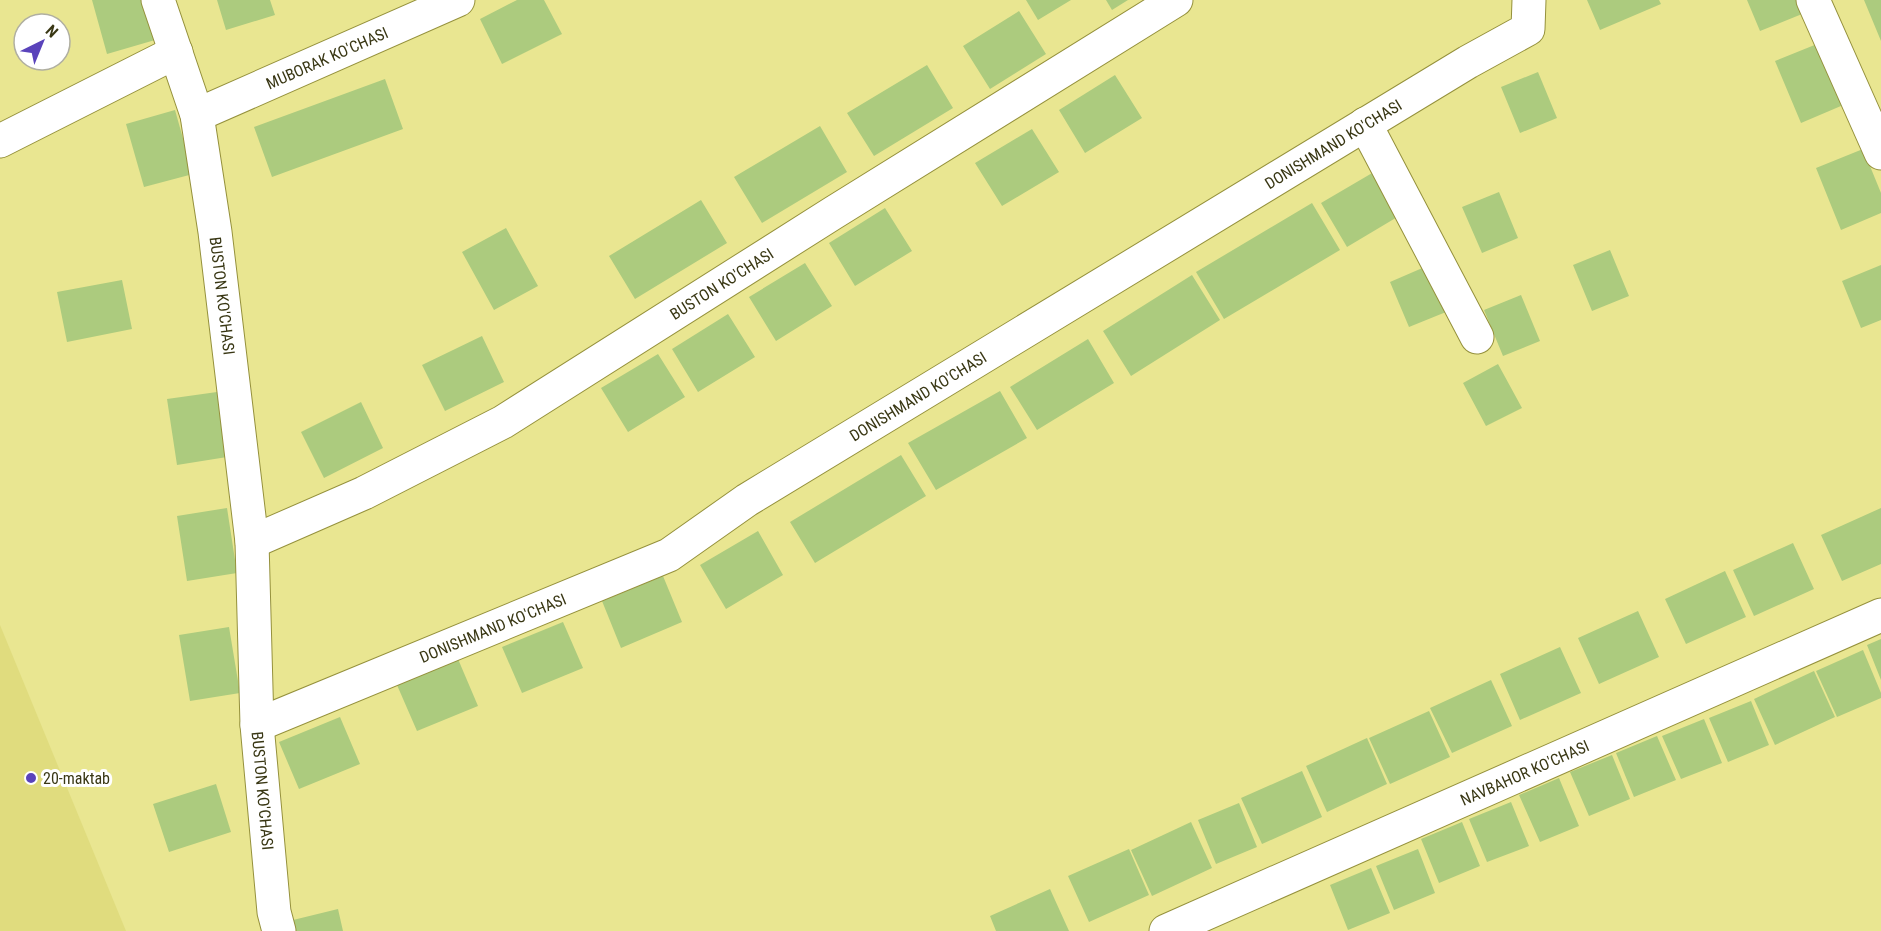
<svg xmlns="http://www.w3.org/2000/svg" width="1881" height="931" viewBox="0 0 1881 931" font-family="'Roboto Condensed',sans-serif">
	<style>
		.built { fill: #e0dc7e }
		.building { fill: #accb7e }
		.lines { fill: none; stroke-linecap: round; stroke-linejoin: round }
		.street-casing { stroke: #95913c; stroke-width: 35 }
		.street { stroke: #fff; stroke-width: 33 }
		.poi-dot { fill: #5a43bb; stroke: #fff; stroke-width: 2 }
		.labels { text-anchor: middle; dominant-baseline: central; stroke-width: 6; stroke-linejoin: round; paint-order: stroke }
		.street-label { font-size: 16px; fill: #393714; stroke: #fff }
		.poi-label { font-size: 16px; fill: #393714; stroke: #fff; text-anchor: start }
	</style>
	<rect width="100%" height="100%" fill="#e9e691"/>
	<path class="built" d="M0 625 126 931H0Z"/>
	<path class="building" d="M92 0H144L155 40 107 54Z
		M217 0H270L275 15 226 30Z
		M517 0H544L562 34 502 64 480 19Z
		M1026 0H1071L1038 20Z
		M1106 0H1128L1112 10Z
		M1587 0H1659L1661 4 1600 30Z
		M1747 0H1802L1807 12 1760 31Z
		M1864 0H1881V41Z
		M1019 11 1046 54 990 89 963 46Z
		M1822 42 1848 103 1801 123 1775 61Z
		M927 65 953 108 874 156 847 113Z
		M1538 72 1557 118 1520 133 1501 87Z
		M1115 75 1142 118 1085 153 1059 110Z
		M385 79 403 129 272 177 254 127Z
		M175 110 193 174 144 187 126 124Z
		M820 126 847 172 762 223 734 177Z
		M1032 129 1059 172 1002 206 975 163Z
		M1863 149 1881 193V213L1841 230 1816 168Z
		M1379 169 1404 213 1347 247 1321 203Z
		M1499 192 1518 238 1482 253 1462 207Z
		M701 200 727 243 635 299 609 256Z
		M1312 203 1340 250 1224 319 1196 272Z
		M885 208 912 251 855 286 829 243Z
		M506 228 538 286 494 310 462 252Z
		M1610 250 1629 296 1592 311 1573 265Z
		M805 263 832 306 776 341 749 297Z
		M1881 265V320L1861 328 1842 281Z
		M1427 266 1446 312 1409 327 1390 282Z
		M1192 275 1220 320 1131 376 1103 331Z
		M122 280 132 329 67 342 57 292Z
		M1521 295 1540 341 1503 356 1484 310Z
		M728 314 755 357 698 392 672 349Z
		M482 336 504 382 445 411 422 365Z
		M1088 339 1114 383 1037 430 1010 387Z
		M658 354 685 397 628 432 601 388Z
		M1498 364 1522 408 1486 426 1463 383Z
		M1000 391 1027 438 936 490 908 443Z
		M217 392 227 457 177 465 167 399Z
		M361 402 383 448 324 478 301 432Z
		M901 455 926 496 815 563 790 522Z
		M227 508 237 573 187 581 177 516Z
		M1881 508V564L1842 581 1821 535Z
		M758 531 783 575 726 609 700 565Z
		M1793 543 1814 589 1754 616 1733 570Z
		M1725 571 1746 617 1686 644 1665 599Z
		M663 576 682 622 621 648 602 601Z
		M1638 611 1659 657 1599 684 1578 638Z
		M563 622 583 668 522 693 502 647Z
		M229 627 240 693 190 701 179 635Z
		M1881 639V680L1867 645Z
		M1560 647 1581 693 1520 720 1500 674Z
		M1863 650 1881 693V698L1837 717 1816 671Z
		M458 659 478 706 417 731 397 685Z
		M1814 671 1835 717 1775 745 1754 699Z
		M1491 680 1512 726 1452 753 1430 708Z
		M1751 701 1769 745 1728 762 1709 718Z
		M1429 711 1450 757 1390 784 1369 738Z
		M340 717 360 764 299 789 279 742Z
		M1704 719 1722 763 1681 779 1662 736Z
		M1657 736 1676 780 1634 797 1616 753Z
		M1367 738 1387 784 1327 812 1306 766Z
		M1612 755 1630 799 1589 816 1570 772Z
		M1302 771 1322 817 1262 844 1241 798Z
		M1559 778 1579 826 1540 842 1519 795Z
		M216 784 231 832 169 852 153 804Z
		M1511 802 1529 846 1487 862 1469 819Z
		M1239 803 1257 847 1216 864 1198 820Z
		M1191 822 1212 868 1152 896 1131 850Z
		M1462 822 1480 866 1439 883 1421 839Z
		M1129 849 1149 895 1089 922 1068 876Z
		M1418 849 1435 893 1394 910 1376 866Z
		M1371 868 1390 913 1348 930 1330 885Z
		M1050 889 1069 931H996L990 916Z
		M338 909 343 931H291L289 921Z"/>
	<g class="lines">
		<g class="street-casing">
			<g id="street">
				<path id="s1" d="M158 0 197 115 215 232 252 542 257 725 274 912 279 931"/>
				<path d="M1813 0 1881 153"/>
				<path id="s2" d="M197 115 458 0"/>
				<path d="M1365 124 1477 337"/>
				<path d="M0 141 176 52"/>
				<path id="s3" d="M252 542 364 493 503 422 833 213 1176 0"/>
				<path id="s4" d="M257 725 669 555 747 500 1468 62 1528 29 1529 0"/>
				<path id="s5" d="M1166 931 1881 615"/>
			</g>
		</g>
		<use href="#street" class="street"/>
	</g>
	<circle class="poi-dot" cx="31" cy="778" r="6"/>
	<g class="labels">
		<g class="street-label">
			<text stroke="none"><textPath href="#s2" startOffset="142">MUBORAK KO'CHASI</textPath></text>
			<text stroke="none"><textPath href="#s4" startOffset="1227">DONISHMAND KO'CHASI</textPath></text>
			<text stroke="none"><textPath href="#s3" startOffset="537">BUSTON KO'CHASI</textPath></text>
			<text stroke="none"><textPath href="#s1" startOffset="304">BUSTON KO'CHASI</textPath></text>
			<text stroke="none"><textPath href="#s4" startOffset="741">DONISHMAND KO'CHASI</textPath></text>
			<text stroke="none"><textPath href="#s4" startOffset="255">DONISHMAND KO'CHASI</textPath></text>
			<text stroke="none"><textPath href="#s5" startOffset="392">NAVBAHOR KO'CHASI</textPath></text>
			<text stroke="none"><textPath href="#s1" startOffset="801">BUSTON KO'CHASI</textPath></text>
		</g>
		<g class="poi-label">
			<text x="43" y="778">20-maktab</text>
		</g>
	</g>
	<g transform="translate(42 42) rotate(43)"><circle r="28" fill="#ffffff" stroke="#b0afa1" stroke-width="1.5"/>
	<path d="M0-4.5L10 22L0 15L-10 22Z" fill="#5a43bb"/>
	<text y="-9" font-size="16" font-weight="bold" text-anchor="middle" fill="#393714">N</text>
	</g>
</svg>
